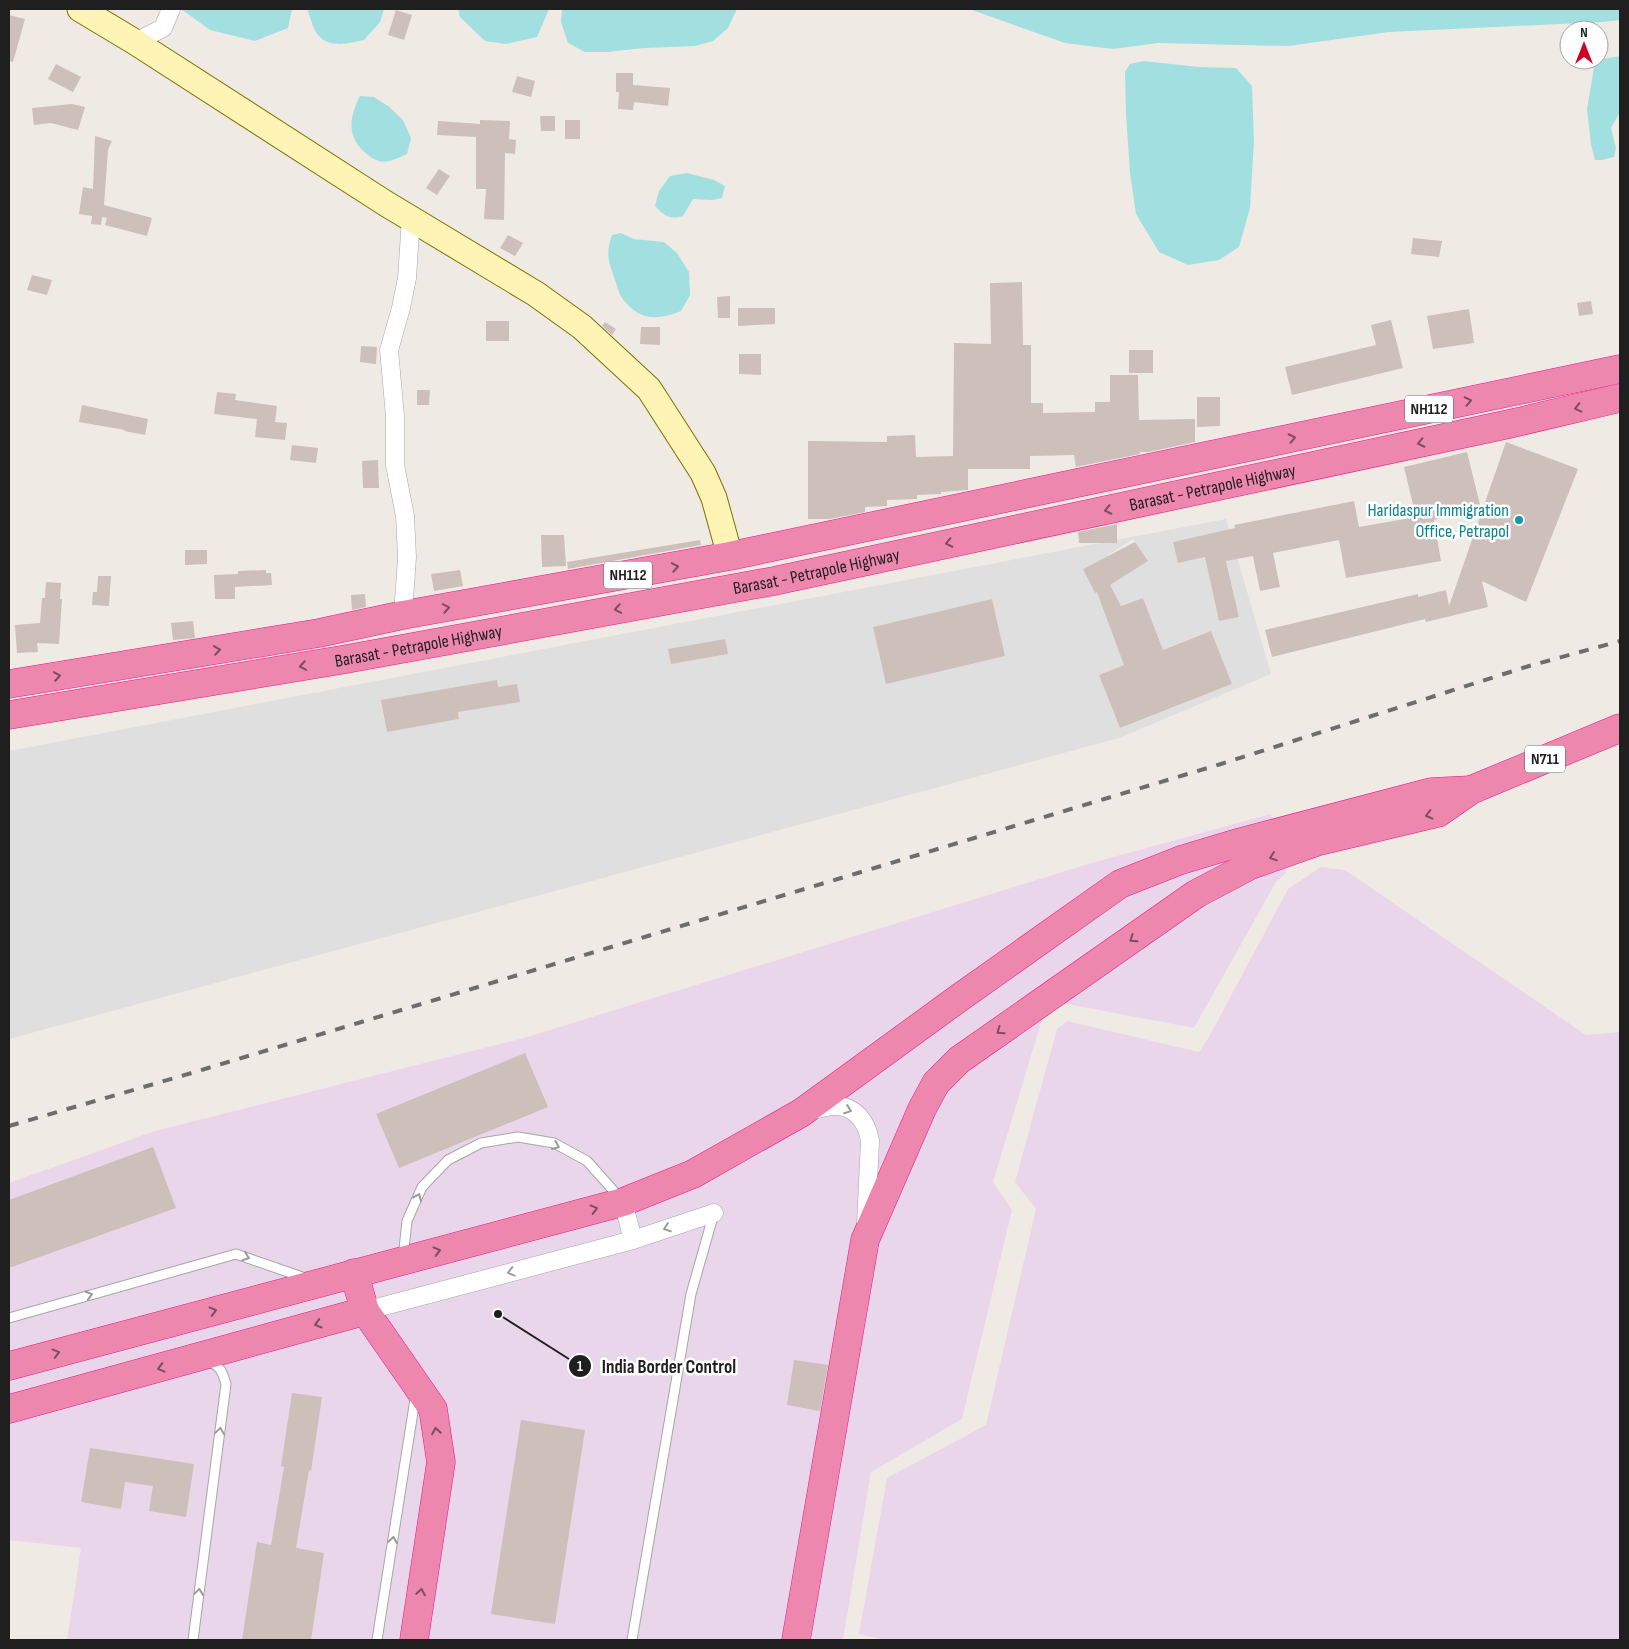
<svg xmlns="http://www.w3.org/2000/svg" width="1629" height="1649" viewBox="0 0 1629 1649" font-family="'Sofia Sans Condensed',sans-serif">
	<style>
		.industrial { fill: #ead6ea }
		.parking { fill: #dfdfdf; fill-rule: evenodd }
		.water { fill: #a2dfe1 }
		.building { fill: #cdbfba }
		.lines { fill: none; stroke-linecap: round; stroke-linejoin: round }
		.lane-casing { stroke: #a6a6a6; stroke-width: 11 }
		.street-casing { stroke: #a6a6a6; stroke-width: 19 }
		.secondary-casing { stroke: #7c7200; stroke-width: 27 }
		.highway-casing { stroke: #e71987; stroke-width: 29 }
		.lane { stroke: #fff; stroke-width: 9 }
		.street { stroke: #fff; stroke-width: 18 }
		.secondary { stroke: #fef4b5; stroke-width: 25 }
		.highway { stroke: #ed87ad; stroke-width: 28 }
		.rail { stroke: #6d6d6d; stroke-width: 4; stroke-dasharray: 10 10; stroke-linecap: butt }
		.oneway { stroke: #7c4e5f }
		.oneway2 { stroke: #9a9a9a }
		.culture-dot { fill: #0f9aa8; stroke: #fff; stroke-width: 2 }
		.labels { text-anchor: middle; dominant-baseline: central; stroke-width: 5; stroke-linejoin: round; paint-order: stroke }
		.shield { fill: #fff; stroke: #626262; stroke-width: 1 }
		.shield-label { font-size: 16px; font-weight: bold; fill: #1f1f1f }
		.street-label { font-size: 18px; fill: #1f1f1f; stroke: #fff }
		.culture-label { font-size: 18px; fill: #0d838f; stroke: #fff; text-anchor: end }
		.leader { fill: none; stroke: #1f1f1f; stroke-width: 2 }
		.callout-dot { fill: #1f1f1f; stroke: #fff; stroke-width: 2 }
		.mark-label { font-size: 15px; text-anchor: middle; font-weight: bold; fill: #fff }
		.callout-label { font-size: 19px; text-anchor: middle; font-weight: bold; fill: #1f1f1f; stroke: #fff; stroke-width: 5; stroke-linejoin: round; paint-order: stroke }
	</style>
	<rect width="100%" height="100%" fill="#f0eae5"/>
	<path class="industrial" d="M1271 814 1286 873 1276 882 1194 1028 1062 1003 1043 1016 993 1182 1012 1210 962 1419 871 1472 843 1640H67L81 1548 9 1540V1183L155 1131 524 1038 1095 862Z
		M1321 867 1345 870 1586 1035 1620 1032V1640H884L859 1634 887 1478 986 1425 1036 1209 1015 1182 1057 1029 1067 1021 1199 1052 1209 1037 1288 889Z"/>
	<path class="parking" d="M1226 519 1271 674 1119 738 9 1039V751ZM1220 532 1239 617 1219 621 1205 557 1178 563 1173 542ZM1133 539 1148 561 1121 577 1108 555ZM1098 561 1110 585 1095 592 1083 569ZM1143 598 1160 642 1105 611ZM992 599 1005 656 886 683 873 627ZM1211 631 1232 684 1120 728 1099 675ZM725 639 727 654 671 664 669 649ZM454 688 459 719 387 732Z"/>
	<path class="water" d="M181 9H292L288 28 255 41 210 30Z
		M309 9H384L380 22 364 40C350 43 329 49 318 35 313 29 311 19 308 12Z
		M458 9H549L537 37 506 44 485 41 460 17Z
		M562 9H737L728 28 713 41 695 46 644 48 607 52H585L568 43 561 22Z
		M969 9H1620V20L1602 22 1389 32 1288 46 1158 43 1113 49 1065 43Z
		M1620 56V112L1611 128 1616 148 1614 157 1602 160H1595L1591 145 1587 109 1595 62 1602 59Z
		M1144 61 1199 67 1236 68 1252 86 1254 141 1250 208 1239 247 1219 260 1188 265 1159 252 1136 214 1130 173 1126 114 1125 72 1130 64Z
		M360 96 374 97 388 106 403 120 411 138 407 154C402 156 395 160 389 161 381 163 374 160 368 155 347 139 348 119 360 96Z
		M687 173 714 180 725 186 722 198 712 200 693 199 683 216C669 220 665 216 655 206L659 191 670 176Z
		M621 233 634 239 664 242 677 253 689 272 690 295 681 311C663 318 646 322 630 307 626 303 621 298 619 292 617 288 617 284 615 280 609 263 605 254 612 235Z"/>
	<path class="building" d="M396 10 412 15 404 40 388 35Z
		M9 15 25 19 13 62 9 61Z
		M56 64 81 77 73 92 48 79Z
		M616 73H633V85L670 88 668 106 634 102 633 110 618 109 619 92H616Z
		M517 76 535 81 531 97 512 92Z
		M72 104 85 107 78 130 51 123 34 125 32 108Z
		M540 116H555V131H541Z
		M480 120 510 121 509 139 516 140 515 154 505 153 504 220 484 219 486 189H476V137L437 135 438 121 480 124Z
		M565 120H580V139H565Z
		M95 136 112 141 108 150 104 205 152 218 147 236 105 225 107 218 102 217 101 225 91 224 92 216 79 214 83 187 93 189Z
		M439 169 450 176 437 195 426 188Z
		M508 235 523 243 515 256 500 248Z
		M1413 238 1442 241 1439 257 1411 254Z
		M32 275 52 280 47 295 27 290Z
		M1022 282 1023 345H1031V403H1043V413L1095 412V402H1110V375H1138L1139 420 1195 419V442L1149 452H1140V454L1076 467 1074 455 1030 456V469H968V490L941 492V494L917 495V499L887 500V506L865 507V512L830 519H808V441L887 442V436L915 435 916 457 953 456 954 343 991 344 990 283Z
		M730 296V318H718L717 297Z
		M1591 301 1593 314 1579 316 1577 303Z
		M738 308H775V324L738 326Z
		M1469 309 1474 343 1433 349 1427 316Z
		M1391 320 1403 368 1292 395 1285 367 1376 345 1371 325Z
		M486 321H509V341H486Z
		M605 322 616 329 612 335 602 326Z
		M641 327H660V345L640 344Z
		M361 346 377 347 376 364 360 362Z
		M1129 350H1153V373H1129Z
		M739 354H761V375L739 374Z
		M417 390H430L429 405H417Z
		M217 392 236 394 235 400 277 406 275 422 287 423 285 440 255 437 257 419 214 414Z
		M1197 397H1220V426L1197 427Z
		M82 405 148 419 145 435 124 431 125 430 79 422Z
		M1506 442 1578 469 1526 602 1482 581 1488 607 1426 622 1425 619 1272 657 1265 630 1418 594V597L1446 590 1449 606Z
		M292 445 318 448 316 463 290 460Z
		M1467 452 1481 509 1434 520 1441 561 1346 578 1339 540 1273 553 1280 587 1260 591 1253 556 1226 561 1239 617 1219 621 1205 557 1178 563 1173 542 1235 528 1234 525 1354 501 1359 527 1416 517 1404 467Z
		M378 460 379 488H363L362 461Z
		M1117 524V543H1079L1078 532Z
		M541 535H564L566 566 542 567Z
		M700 540 701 545 568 569 567 562Z
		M1135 542 1148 561 1110 585 1121 606 1143 598 1163 650 1211 631 1232 684 1120 728 1099 675 1124 665 1097 592 1095 593 1083 569Z
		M185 550H207V564L185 565Z
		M266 570V573H271L272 585 235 587V599H215L214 575 238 574V571Z
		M460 570 463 586 434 591 431 574Z
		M98 576H111L109 606 92 605 93 592H97Z
		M46 582 61 583 60 599H62L59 644 37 643 38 652 17 653 15 625 40 623 42 598H45Z
		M365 594 366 607 352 610 351 595Z
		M992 599 1005 656 886 684 873 627Z
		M193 621 195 638 173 640 171 623Z
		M725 639 728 654 671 664 668 649Z
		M497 680 498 687 517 684 520 702 458 712 459 719 387 732 381 700Z
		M525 1053 548 1107 399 1168 376 1114Z
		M153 1147 176 1208 9 1268V1200Z
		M794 1360 828 1365 820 1411 787 1405Z
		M292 1393 322 1397 311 1471 309 1470 296 1548 324 1553 311 1640H242L257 1542 271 1545 284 1467 281 1466Z
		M521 1420 585 1430 555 1624 491 1614Z
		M90 1448 194 1464 186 1517 149 1511 153 1486 125 1482 121 1509 81 1502Z"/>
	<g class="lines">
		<g class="lane-casing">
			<path id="lane" d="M403 1258 407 1221 422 1187 448 1160 481 1143 518 1137 554 1143 587 1161 620 1198
				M9 1318 236 1254 308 1279
				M193 1640 226 1384C222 1371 221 1367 208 1361
				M377 1640 416 1393
				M632 1640 691 1294 714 1213"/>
		</g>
		<g class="street-casing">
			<path id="street" d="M135 42 163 28 171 9
				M403 615 407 557 405 516 395 465V416L389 350 401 308 407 278 411 218
				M811 1111C818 1109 827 1106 834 1106 855 1105 867 1122 870 1141L866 1225
				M623 1202 633 1240
				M365 1311 633 1240 714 1213"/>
		</g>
		<g class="secondary-casing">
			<path id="secondary" d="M80 9 135 42 385 203 536 294 582 327 649 389 703 473 714 498 730 556"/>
		</g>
		<g class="highway-casing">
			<g id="highway">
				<path d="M9 684 319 633 403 615 730 556 1620 369"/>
				<path id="s1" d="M9 715 341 660 774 581 1509 424 1620 398"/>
				<path d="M354 1273 365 1311 433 1409 441 1462 414 1640"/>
				<path d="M9 1366 623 1202 693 1174 801 1113 959 998 1120 884 1181 860 1241 842 1431 792 1471 790"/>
				<path d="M9 1409 365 1311"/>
				<path d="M796 1640 865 1240 922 1109 936 1083 959 1060 1196 894 1251 865 1316 842 1438 813 1471 790 1620 728"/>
			</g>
		</g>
		<use href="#lane" class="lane"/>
		<use href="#street" class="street"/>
		<use href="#secondary" class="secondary"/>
		<use href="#highway" class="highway"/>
		<path class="rail" d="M9 1126 178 1077 1221 764 1529 666 1620 641"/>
	</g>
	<defs><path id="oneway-chevron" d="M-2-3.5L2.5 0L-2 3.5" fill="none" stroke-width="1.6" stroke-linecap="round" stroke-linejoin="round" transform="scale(1.25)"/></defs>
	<g class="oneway">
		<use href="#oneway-chevron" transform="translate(1468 401) rotate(-12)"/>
		<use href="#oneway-chevron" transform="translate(1578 408) rotate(167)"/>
		<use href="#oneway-chevron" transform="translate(1292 438) rotate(-12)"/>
		<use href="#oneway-chevron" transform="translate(1421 443) rotate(168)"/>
		<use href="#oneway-chevron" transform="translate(1108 510) rotate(168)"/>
		<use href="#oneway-chevron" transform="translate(949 543) rotate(168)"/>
		<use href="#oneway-chevron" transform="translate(675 567) rotate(-10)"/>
		<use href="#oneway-chevron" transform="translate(446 608) rotate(-10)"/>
		<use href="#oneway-chevron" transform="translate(618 609) rotate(170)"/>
		<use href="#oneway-chevron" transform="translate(217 650) rotate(-9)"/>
		<use href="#oneway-chevron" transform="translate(303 666) rotate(170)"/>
		<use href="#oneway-chevron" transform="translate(57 676) rotate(-9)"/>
		<use href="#oneway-chevron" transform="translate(1429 815) rotate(166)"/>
		<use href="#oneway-chevron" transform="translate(1273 857) rotate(161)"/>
		<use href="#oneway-chevron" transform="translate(1133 939) rotate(145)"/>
		<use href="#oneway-chevron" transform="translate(1000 1031) rotate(145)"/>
		<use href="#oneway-chevron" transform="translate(594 1209) rotate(-15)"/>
		<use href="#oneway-chevron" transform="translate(437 1251) rotate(-15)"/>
		<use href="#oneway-chevron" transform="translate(213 1311) rotate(-15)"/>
		<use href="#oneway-chevron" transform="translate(318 1324) rotate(164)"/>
		<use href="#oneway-chevron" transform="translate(56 1353) rotate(-15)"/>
		<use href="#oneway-chevron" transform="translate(161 1368) rotate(165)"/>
		<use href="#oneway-chevron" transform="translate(436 1431) rotate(-99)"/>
		<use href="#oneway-chevron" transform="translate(421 1592) rotate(-81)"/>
	</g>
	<g class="oneway2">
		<use href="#oneway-chevron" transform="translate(848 1110) rotate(21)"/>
		<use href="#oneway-chevron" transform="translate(556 1146) rotate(23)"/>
		<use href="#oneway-chevron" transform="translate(418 1197) rotate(-66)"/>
		<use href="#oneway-chevron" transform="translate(667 1228) rotate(161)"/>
		<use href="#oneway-chevron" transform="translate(246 1257) rotate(19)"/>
		<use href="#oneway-chevron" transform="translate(511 1272) rotate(165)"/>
		<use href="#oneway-chevron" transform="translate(89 1295) rotate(-16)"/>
		<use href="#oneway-chevron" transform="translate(220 1431) rotate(-82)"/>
		<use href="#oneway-chevron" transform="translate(393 1540) rotate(-81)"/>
		<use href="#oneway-chevron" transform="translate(199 1592) rotate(-82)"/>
	</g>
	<circle class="culture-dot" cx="1519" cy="520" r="5"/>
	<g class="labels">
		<g class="shield">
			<rect x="1405" y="395.5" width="48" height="27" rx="4"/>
			<rect x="604" y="561.5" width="48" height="27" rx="4"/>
			<rect x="1525" y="745.5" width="40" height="27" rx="4"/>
		</g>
		<g class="shield-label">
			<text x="1429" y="409">NH112</text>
			<text x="628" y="575">NH112</text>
			<text x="1545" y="759">N711</text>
		</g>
		<g class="street-label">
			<text stroke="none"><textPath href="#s1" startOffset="1225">Barasat - Petrapole Highway</textPath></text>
			<text stroke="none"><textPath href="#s1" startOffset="820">Barasat - Petrapole Highway</textPath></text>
			<text stroke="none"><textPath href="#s1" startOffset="415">Barasat - Petrapole Highway</textPath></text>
		</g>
		<g class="culture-label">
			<text x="1509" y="510">Haridaspur Immigration<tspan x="1509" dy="21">Office, Petrapol</tspan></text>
		</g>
	</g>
	<path class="leader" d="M498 1314L580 1366"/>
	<g class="callout-dot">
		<circle cx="498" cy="1314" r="5"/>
		<circle cx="580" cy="1366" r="12"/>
	</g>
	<g class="mark-label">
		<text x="580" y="1371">1</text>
	</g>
	<g class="callout-label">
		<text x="669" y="1373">India Border Control</text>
	</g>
	<rect width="1629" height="1649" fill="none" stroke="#1f1f1f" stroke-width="20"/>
	<g transform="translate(1584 45)"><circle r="24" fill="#ffffff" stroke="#a5a5a5"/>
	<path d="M0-4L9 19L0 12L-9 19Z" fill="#ce0027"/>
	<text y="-8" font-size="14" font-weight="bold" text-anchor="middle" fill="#1f1f1f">N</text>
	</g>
</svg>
